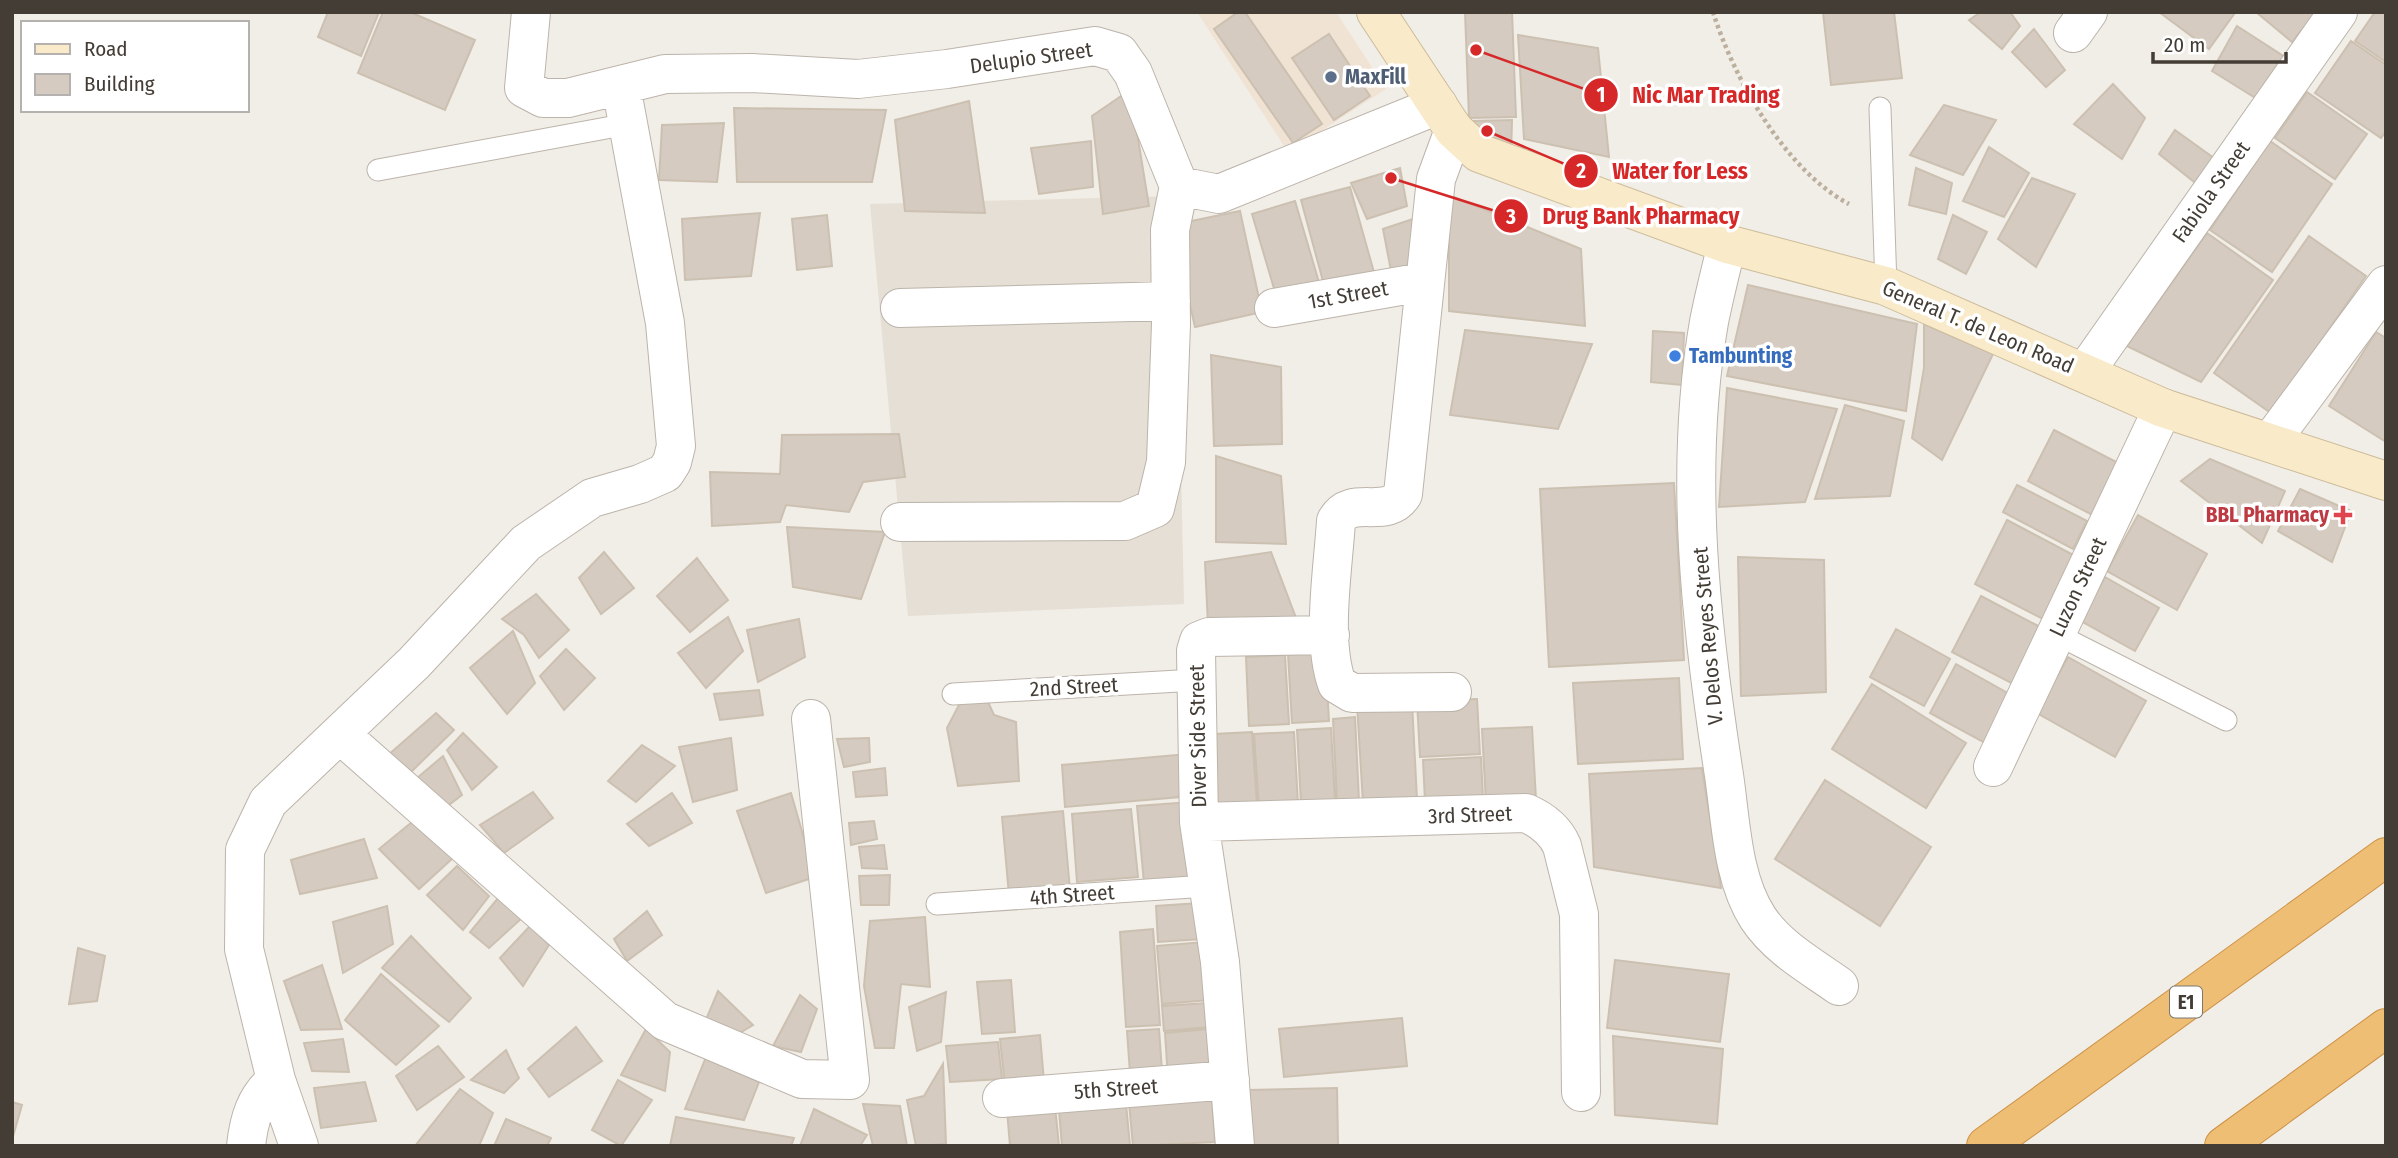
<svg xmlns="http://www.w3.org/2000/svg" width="2398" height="1158" viewBox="0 0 2398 1158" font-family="'Fira Sans Condensed',sans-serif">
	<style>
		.residential { fill: #e5dfd5 }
		.commercial { fill: #f1e3d4 }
		.building { fill: #d5cbc0; stroke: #ccc0b1; stroke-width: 2 }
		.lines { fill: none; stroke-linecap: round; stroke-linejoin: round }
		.lane-casing { stroke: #bcb4aa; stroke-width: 23 }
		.street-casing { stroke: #bcb4aa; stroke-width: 40 }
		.secondary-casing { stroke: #ccbc9a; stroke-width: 40 }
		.highway-casing { stroke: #cc9246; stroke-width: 40 }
		.path { stroke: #bcaf9d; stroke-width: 4.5; stroke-dasharray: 3.5 3.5; stroke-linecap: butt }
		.lane { stroke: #fff; stroke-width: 21 }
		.street { stroke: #fff; stroke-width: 38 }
		.secondary { stroke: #f9eac9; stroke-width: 38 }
		.highway { stroke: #eebe74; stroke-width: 38 }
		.service-dot { fill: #5c6f8a; stroke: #fff; stroke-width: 2.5 }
		.shop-dot { fill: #3f7fe0; stroke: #fff; stroke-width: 2.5 }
		.health-dot { fill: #e0444e; stroke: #fff; stroke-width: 2.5 }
		.labels { text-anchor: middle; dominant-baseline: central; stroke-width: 7; stroke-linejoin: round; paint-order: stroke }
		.shield { fill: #fff; stroke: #7b7772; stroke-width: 2 }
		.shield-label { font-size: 19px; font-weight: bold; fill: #433d36 }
		.street-label { font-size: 21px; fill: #433d36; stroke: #fff }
		.service-label { font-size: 21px; font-weight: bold; fill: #4e5e75; stroke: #fff; text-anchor: start }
		.shop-label { font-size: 21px; font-weight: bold; fill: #366cbe; stroke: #fff; text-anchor: start }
		.health-label { font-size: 21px; font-weight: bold; fill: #be3a42; stroke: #fff; text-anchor: end }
		.leader { fill: none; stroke: #d62828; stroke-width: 2.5 }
		.callout-dot { fill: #d62828; stroke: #fff; stroke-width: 2.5 }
		.mark-label { font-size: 21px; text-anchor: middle; font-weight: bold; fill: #fff }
		.callout-label { font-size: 23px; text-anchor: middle; font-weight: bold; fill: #d62828; stroke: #fff; stroke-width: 7; stroke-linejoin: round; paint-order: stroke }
	</style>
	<rect width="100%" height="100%" fill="#f1ede7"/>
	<path class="residential" d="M1175 196 1184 604 908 616 870 204Z"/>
	<path class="commercial" d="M1197 12H1336L1386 89 1288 152Z"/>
	<path class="building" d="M328 12H379L361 56 318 37Z
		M383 12H410L475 40 445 110 358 73Z
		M1238 12H1245L1322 124 1293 143 1214 29Z
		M1465 12H1512L1516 117 1469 118Z
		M1823 12H1894L1902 78 1831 85Z
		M1981 12H2010L2020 26 2002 49 1969 20Z
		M2159 12H2232L2234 14 2209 49Z
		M2256 12H2316L2292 42Z
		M2375 12H2386V62L2355 41Z
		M2237 26 2291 61 2257 99 2212 71Z
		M2034 29 2065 70 2046 87 2012 52Z
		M1329 34 1370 96 1334 120 1292 58Z
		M1518 35 1598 48 1609 157 1524 139Z
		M2351 41 2386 65V131L2381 138 2315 93Z
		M2113 84 2145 118 2122 159 2074 124Z
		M1130 90 1149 206 1103 214 1092 116Z
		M2307 92 2367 134 2335 179 2275 138Z
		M969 101 985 213 905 211 895 120Z
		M1944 105 1996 120 1963 175 1910 155Z
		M734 108 886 110 872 182H737Z
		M1512 120 1511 156 1472 121Z
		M724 123 717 182 659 180 662 125Z
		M2175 130 2218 161 2198 185 2159 154Z
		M1091 141 1093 187 1039 194 1031 148Z
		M2270 141 2332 184 2272 272 2210 230Z
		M1989 147 2029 173 2004 217 1963 201Z
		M1400 168 1407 206 1367 219 1351 183Z
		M1916 168 1952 183 1946 214 1909 205Z
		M2032 178 2075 194 2036 267 1998 239Z
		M1350 187 1377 283 1327 296 1301 200Z
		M1449 195 1581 249 1585 326 1449 311Z
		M1295 201 1321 289 1278 302 1252 214Z
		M1240 211 1262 312 1195 327 1172 225Z
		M760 213 751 276 685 280 682 219Z
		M827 215 832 266 797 270 792 219Z
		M1953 215 1987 232 1966 274 1938 259Z
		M1416 218 1409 274 1393 281 1383 229Z
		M2207 233 2273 280 2201 382 2127 346Z
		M2309 236 2366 276 2271 413 2214 373Z
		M1748 285 1917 324 1906 411 1727 376Z
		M1924 324 1993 354 1942 460 1912 438 1924 368Z
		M1465 330 1592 344 1558 429 1450 415Z
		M1653 331 1684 333 1682 385 1651 382Z
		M2376 332 2386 338V442L2329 406Z
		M1211 355 1281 367 1282 444 1214 446Z
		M1727 388 1837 409 1805 502 1719 507Z
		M1845 405 1904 421 1890 496 1815 499Z
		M2054 430 2124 466 2098 518 2028 481Z
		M899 434 905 477 863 482 849 512 786 505 780 522 712 526 710 472 780 474 782 435Z
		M1216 456 1281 476 1286 544 1216 542Z
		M2210 459 2285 491 2262 543 2181 481Z
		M1674 483 1684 660 1549 667 1540 489Z
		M2017 485 2087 521 2073 549 2003 512Z
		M2300 489 2351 511 2332 562 2278 531Z
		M2138 515 2207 554 2177 610 2107 571Z
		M2007 520 2079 558 2047 621 1975 584Z
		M787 527 885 532 861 599 793 587Z
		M604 552 634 588 601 614 579 578Z
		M1271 552 1298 623 1208 625 1205 562Z
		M1738 557 1824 560 1826 692 1741 696Z
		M697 558 728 600 690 632 657 596Z
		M2105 577 2159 608 2135 651 2081 621Z
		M536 594 569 630 539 658 524 635 502 619Z
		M1981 596 2044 629 2015 685 1952 652Z
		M728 617 743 651 706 688 678 653Z
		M799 619 805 657 758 682 747 630Z
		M1896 629 1950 659 1924 706 1870 677Z
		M513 631 535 683 507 714 470 668Z
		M566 649 595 678 564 710 540 676Z
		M1325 652 1329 721 1292 723 1288 654Z
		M1285 655 1289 724 1249 726 1246 657Z
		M2068 657 2146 701 2115 757 2037 713Z
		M1956 664 2011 695 1985 743 1930 713Z
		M1679 678 1683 759 1578 764 1573 683Z
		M1872 684 1966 743 1926 808 1832 749Z
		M759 690 763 715 720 720 714 694Z
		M1477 699 1480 754 1420 757 1417 701Z
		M988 702 994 715 1016 722 1019 781 958 786 947 728 960 703Z
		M1412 702 1417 800 1363 803 1357 704Z
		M436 713 454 730 409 774 386 757Z
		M1355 717 1359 801 1337 802 1333 719Z
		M1532 727 1536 800 1486 803 1482 729Z
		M1331 728 1335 801 1301 803 1297 730Z
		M1252 732 1257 806 1217 808 1214 734Z
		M1294 732 1298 805 1259 808 1254 734Z
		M463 733 497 767 472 790 447 750Z
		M731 738 737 790 693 802 679 747Z
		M869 738 870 762 844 767 837 739Z
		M642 745 675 766 636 802 608 781Z
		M1188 754 1192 796 1065 807 1062 765Z
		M443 756 462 795 441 811 416 779Z
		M1481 757 1483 798 1425 801 1423 760Z
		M885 768 887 795 856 797 853 772Z
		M1702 768 1721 888 1594 867 1589 774Z
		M1825 780 1931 847 1880 926 1775 859Z
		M533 792 553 818 504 853 480 825Z
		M672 793 692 823 649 846 627 824Z
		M791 793 815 877 766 893 737 811Z
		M1191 802 1198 878 1144 883 1137 806Z
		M1131 809 1138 877 1077 882 1072 814Z
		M1063 811 1070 890 1009 895 1002 817Z
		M874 821 877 839 851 845 849 823Z
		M412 822 454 857 419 889 379 849Z
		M364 839 377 878 300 894 291 860Z
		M884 845 887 869 862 868 859 847Z
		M457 866 489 896 463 930 427 895Z
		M890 875 889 905H861L859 876Z
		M499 897 522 918 489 948 470 932Z
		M1199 903 1202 939 1158 942 1156 906Z
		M387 906 393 944 343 973 333 922Z
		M647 911 662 935 627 961 614 939Z
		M925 917 930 987 901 984 894 1048H875L864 986 870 921Z
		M530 926 549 945 523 986 500 958Z
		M1153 929 1160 1025 1126 1027 1120 932Z
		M411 936 471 998 449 1022 382 968Z
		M1204 942 1210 1000 1162 1004 1157 946Z
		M78 948 105 956 97 1001 69 1004Z
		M1615 960 1729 974 1720 1042 1607 1028Z
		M322 965 342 1029 301 1030 284 981Z
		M381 974 439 1026 396 1065 345 1020Z
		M1011 980 1015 1032 982 1034 977 982Z
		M718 991 753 1025 738 1034 705 1022Z
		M946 992 941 1042 917 1051 909 1007Z
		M800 995 817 1009 801 1052 773 1046Z
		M1208 1003 1210 1027 1164 1031 1162 1006Z
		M1402 1018 1407 1066 1284 1077 1279 1029Z
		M576 1027 602 1061 549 1097 528 1069Z
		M646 1029 670 1052 665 1091 621 1075Z
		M1159 1029 1163 1085 1131 1087 1127 1031Z
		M1209 1029 1213 1076 1168 1079 1165 1033Z
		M1040 1035 1045 1093 1006 1096 1000 1039Z
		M1613 1036 1723 1049 1717 1124 1615 1115Z
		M343 1039 349 1072 312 1071 304 1043Z
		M998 1042 1002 1079 950 1082 946 1046Z
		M438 1046 464 1077 417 1110 396 1076Z
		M506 1050 519 1078 504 1093 471 1080Z
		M706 1057 759 1082 744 1120 685 1109Z
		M943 1064 946 1144 916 1146 907 1100 924 1096Z
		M618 1080 652 1100 621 1146 592 1130Z
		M365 1082 376 1121 321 1128 314 1088Z
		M1211 1084 1215 1142 1133 1146 1128 1092Z
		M1337 1088 1338 1146H1251L1249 1090Z
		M460 1089 493 1113 479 1146H415Z
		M1125 1093 1130 1146H1062L1058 1099Z
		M12 1102 22 1105 12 1140Z
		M863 1104 900 1106 907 1146H873Z
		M1055 1106 1059 1146H1010L1007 1110Z
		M814 1109 867 1135 860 1146H800Z
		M676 1117 794 1138 791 1146H670Z
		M506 1119 551 1138 547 1146H494Z"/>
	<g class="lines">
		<g class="lane-casing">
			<path id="lane" d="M1880 108 1886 286
				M378 170 628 124
				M2056 634 2226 720
				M953 694 1196 680
				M937 904 1207 886"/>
		</g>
		<g class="street-casing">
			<path id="street" d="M531 12 524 88 543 98H568L665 74 752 73 858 79 947 69 1095 46 1119 53 1133 73 1179 186 1219 194 1438 105
				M2073 33 2088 12
				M1727 244C1721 270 1714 296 1709 322 1683 471 1701 627 1724 775 1731 822 1732 878 1758 918 1778 948 1811 966 1839 986
				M900 308 1171 301
				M1274 308 1423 282
				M2085 372 2338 12
				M2271 441 2386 285
				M900 522 1125 521 1155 508 1166 462 1171 324 1170 230 1179 186
				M1452 692 1352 693 1337 684C1321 639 1333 570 1336 521 1351 493 1387 521 1403 494L1436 179 1454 130
				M341 735 665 1021 802 1079 850 1080 811 719
				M1993 767 2163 408
				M1199 822 1526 813C1542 820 1555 830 1562 846L1579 914 1581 1092
				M1002 1098 1230 1080
				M246 1146C249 1119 255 1098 276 1080
				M299 1146 276 1080 244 949 245 850 268 802 414 663 526 543 592 498 640 484 665 473 672 462 676 446 665 323 621 86
				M1235 1146 1220 962 1199 822 1196 651 1199 641 1209 637 1330 635"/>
		</g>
		<g class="secondary-casing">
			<path id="secondary" d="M1376 12 1454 130 1479 153 1727 244 1886 286 2163 408 2386 481"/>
		</g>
		<g class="highway-casing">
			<path id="highway" d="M1986 1146 2386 857
				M2224 1146 2386 1028"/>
		</g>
		<path class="path" d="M1713 12C1734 79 1785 170 1849 204"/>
		<use href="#lane" class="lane"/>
		<use href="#street" class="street"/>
		<use href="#secondary" class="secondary"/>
		<use href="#highway" class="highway"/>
	</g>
	<circle class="service-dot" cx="1331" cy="77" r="7"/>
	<circle class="shop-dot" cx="1675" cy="356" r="7"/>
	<path class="health-dot" d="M2339.5 504.5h7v7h7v7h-7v7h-7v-7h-7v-7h7z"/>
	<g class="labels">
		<rect class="shield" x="2170" y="986.5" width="32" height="31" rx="5"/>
		<g class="shield-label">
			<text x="2186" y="1002">E1</text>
		</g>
		<g class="street-label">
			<text transform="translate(1031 58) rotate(-8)">Delupio Street</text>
			<text transform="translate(2211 192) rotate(-55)">Fabiola Street</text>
			<text transform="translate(1348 295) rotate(-10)">1st Street</text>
			<text transform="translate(1978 327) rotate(23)">General T. de Leon Road</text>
			<text transform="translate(2078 587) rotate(-65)">Luzon Street</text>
			<text transform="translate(1708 636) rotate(-95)">V. Delos Reyes Street</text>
			<text transform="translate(1074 687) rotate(-3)">2nd Street</text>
			<text transform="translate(1198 736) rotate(-91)">Diver Side Street</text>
			<text transform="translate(1470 815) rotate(-2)">3rd Street</text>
			<text transform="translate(1072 895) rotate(-4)">4th Street</text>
			<text transform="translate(1116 1089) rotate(-4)">5th Street</text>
		</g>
		<g class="service-label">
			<text x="1345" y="77">MaxFill</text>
		</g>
		<g class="shop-label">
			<text x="1689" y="356">Tambunting</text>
		</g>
		<g class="health-label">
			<text x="2329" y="515">BBL Pharmacy</text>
		</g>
	</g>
	<path class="leader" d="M1476 50L1601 95M1487 131L1581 171M1391 178L1511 216"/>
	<g class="callout-dot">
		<circle cx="1476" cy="50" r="7"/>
		<circle cx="1487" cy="131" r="7"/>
		<circle cx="1391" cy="178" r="7"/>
		<circle cx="1601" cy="95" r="18"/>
		<circle cx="1581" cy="171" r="18"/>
		<circle cx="1511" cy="216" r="18"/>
	</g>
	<g class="mark-label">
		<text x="1601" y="102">1</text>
		<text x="1581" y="178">2</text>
		<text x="1511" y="224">3</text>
	</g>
	<g class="callout-label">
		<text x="1706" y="103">Nic Mar Trading</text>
		<text x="1680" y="179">Water for Less</text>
		<text x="1641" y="224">Drug Bank Pharmacy</text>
	</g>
	<rect width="2398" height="1158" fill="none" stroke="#433d36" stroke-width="28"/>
	<rect x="21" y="21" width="228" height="91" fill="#ffffff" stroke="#b4b1af" stroke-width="2"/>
	<rect x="35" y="44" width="35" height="10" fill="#f9eac9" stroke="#b4b1af" stroke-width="2"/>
	<text x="84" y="56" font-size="21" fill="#433d36">Road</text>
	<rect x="35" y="74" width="35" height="21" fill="#d5cbc0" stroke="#b4b1af" stroke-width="2"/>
	<text x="84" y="91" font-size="21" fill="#433d36">Building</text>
	<path d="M2153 52v10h133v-10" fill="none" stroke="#433d36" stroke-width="3.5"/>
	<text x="2164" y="52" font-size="21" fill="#433d36" stroke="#ffffff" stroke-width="5" paint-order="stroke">20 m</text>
</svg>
